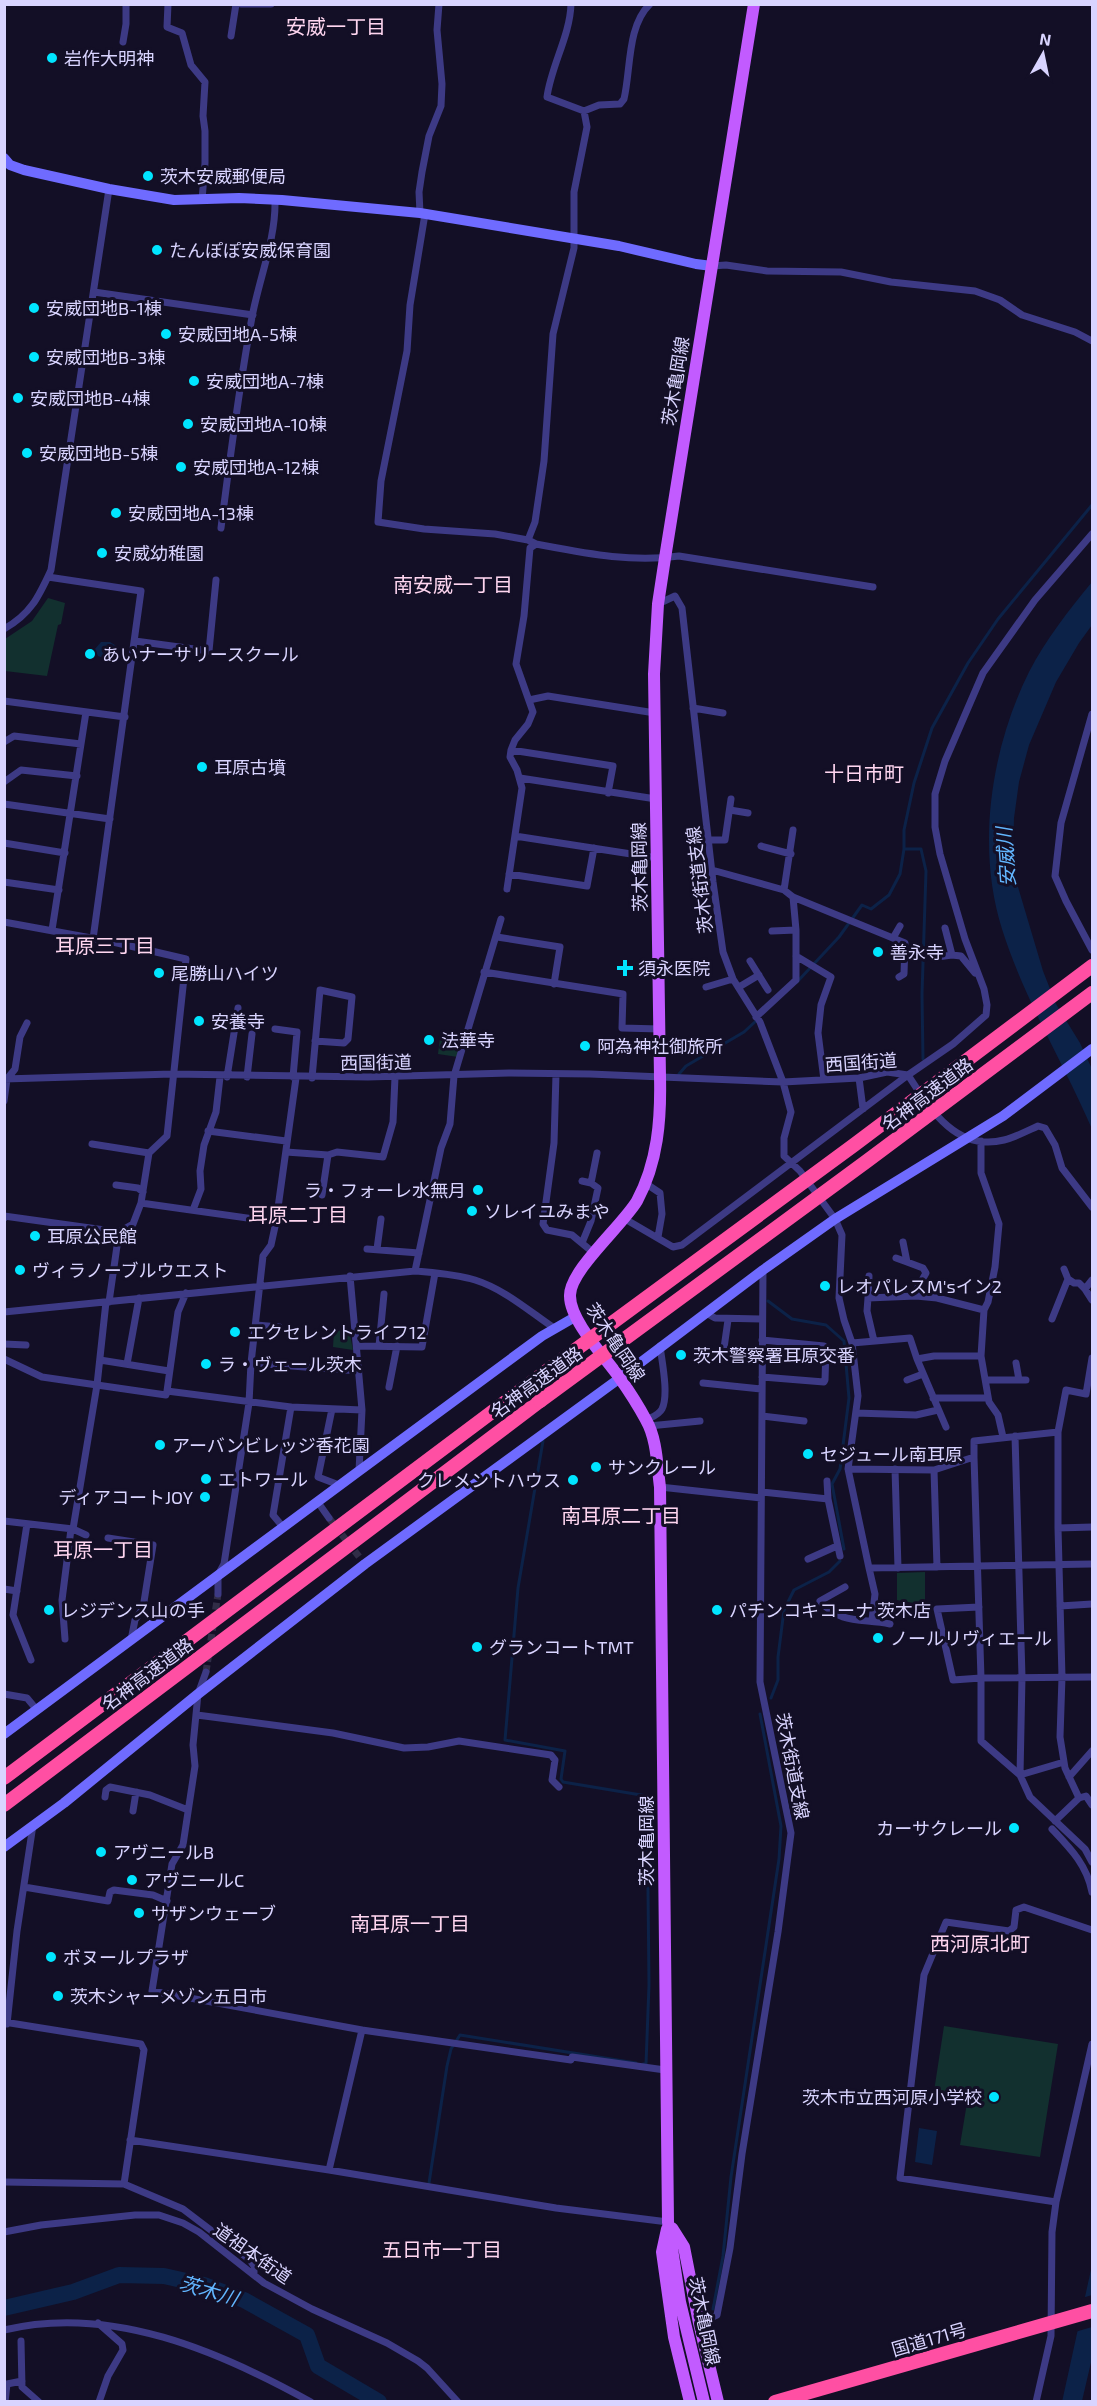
<svg xmlns="http://www.w3.org/2000/svg" width="1097" height="2406" viewBox="0 0 1097 2406" font-family="'Exo 2','Noto Sans JP',sans-serif">
	<style>
		.green { fill: #12302f }
		.water { fill: #0c2248 }
		.pier { fill: #130f26 }
		.lines { fill: none; stroke-linecap: round; stroke-linejoin: round }
		.stream { stroke: #0c2248; stroke-width: 3 }
		.river { stroke: #0c2248; stroke-width: 16 }
		.street-tunnel { stroke: #312d47; stroke-width: 7; stroke-dasharray: 7 3.5; stroke-linecap: butt }
		.street { stroke: #3d3a85; stroke-width: 7 }
		.secondary { stroke: #6f6bff; stroke-width: 10 }
		.primary { stroke: #c25bff; stroke-width: 12 }
		.highway { stroke: #ff4fa3; stroke-width: 14 }
		.highway-bridge { stroke: #ff4fa3; stroke-width: 14 }
		.poi-dot { fill: #00e5ff; stroke: #130f26; stroke-width: 2 }
		.labels { text-anchor: middle; dominant-baseline: central; stroke-width: 6; stroke-linejoin: round; paint-order: stroke }
		.poi-label { font-size: 18px; fill: #d9d4ff; stroke: #130f26; text-anchor: start }
		.street-label { font-size: 18px; fill: #d9d4ff; stroke: #130f26 }
		.neighbourhood-label { font-size: 20px; fill: #ffd6f0; stroke: #130f26 }
		.water-label { font-size: 20px; font-style: italic; fill: #62b6ff; stroke: #130f26 }
	</style>
	<rect width="100%" height="100%" fill="#130f26"/>
	<path class="green" d="M48 598 65 603 61 624 58 625 47 676 5 671V639L32 621Z
		M441 1030 464 1034 458 1057 438 1054Z
		M349 1330 353 1350 333 1347 334 1331Z
		M925 1572V1605L897 1600V1573Z
		M944 2026 1058 2044 1040 2157 960 2145 967 2103 933 2098Z"/>
	<path class="water" d="M1092 582V625L1079 643 1056 682 1029 745 1019 782 1014 818 1013 855 1018 887 1043 971 1056 1004 1080 1043 1092 1069V1129C1063 1062 1024 999 1002 929 976 847 991 748 1029 672 1046 639 1069 610 1092 582Z
		M101 642H110L118 647V657L106 659 98 656 95 649Z
		M919 2128 937 2131 932 2165 915 2162Z
		M1092 2265V2358L1082 2401 1062 2402Z"/>
	<path class="pier" d="M1092 2295V2327L1075 2332 1082 2298Z"/>
	<g class="lines">
		<path class="stream" d="M904 849H921L926 871 922 994 923 1059
			M797 982 839 937 862 905 871 909 889 895 900 874 904 849V830L914 783 932 728 968 663 998 619 1092 505
			M679 1074 686 1066 744 1032 757 1020
			M768 1301 792 1319 826 1325 844 1341 849 1398 840 1469 832 1484 844 1549
			M543 1441 518 1588 505 1740 565 1751 561 1779 563 1782 647 1796 649 1985 646 2064H643
			M771 1698 778 1680V1657L784 1610 794 1590 829 1572 840 1561
			M429 2183 447 2066 451 2049 460 2035 636 2063
			M713 2309 723 2256 731 2177 779 1859 781 1826 760 1714"/>
		<path class="river" d="M4 2308 73 2292 119 2275 164 2276 204 2285 244 2300 307 2335 318 2366 379 2402"/>
		<path class="street-tunnel" d="M329 1518 360 1558
			M206 1672 218 1594"/>
		<path class="street" d="M168 4 167 27 182 33 191 65 205 82 203 116 205 131V163L202 200
			M241 4H271
			M231 36 236 4
			M123 42 126 24V4
			M584 111 599 105 620 104 624 99C631 69 627 26 650 4
			M420 213 419 192 422 172 429 136 441 106 442 84 437 30 439 4
			M425 214 410 305 407 351 381 481 378 522 424 529 495 534 528 540 536 544C584 553 631 563 679 556L873 587
			M712 266 726 265 767 271 841 272 891 282 975 291 1000 300 1022 315 1075 332 1092 341
			M94 292 253 315
			M221 528C230 457 239 387 252 317 259 279 276 239 275 200
			M528 540 535 522 544 461 553 334 574 248V192L587 127 584 111 547 97C551 66 570 36 571 4
			M48 577 141 591 93 939
			M658 604 675 596 682 608 713 882 723 952 733 979 760 1022 783 1082 791 1112 784 1138V1156L800 1171 835 1219 842 1235 839 1298 844 1320 852 1343 858 1396 848 1469 869 1568 1092 1564
			M4 629C31 614 39 596 51 570L109 189
			M135 641 209 651 216 580
			M529 700 548 696 655 713
			M4 701 125 717
			M693 708 723 713
			M1092 714 1061 823 1055 876 1066 901 1092 950
			M4 742 14 736 81 744
			M511 750 613 766 608 793
			M520 778 656 799
			M4 782 21 770 77 776
			M4 804 110 819
			M730 810 748 813
			M515 836 657 858
			M708 840H725L731 799
			M4 843 65 853
			M761 846 791 854
			M712 870 784 890 793 830
			M509 874 587 886 594 848
			M4 882 59 890
			M507 889 522 788 517 770 510 757 511 750 515 740 528 724 533 712 516 664 524 616 530 548 536 544
			M784 890 793 897 905 943 904 974 899 977
			M4 922 113 942 186 959 167 1136 149 1153 141 1203 133 1224 119 1232 4 1216V1218
			M945 928 952 955 961 956 975 973
			M52 930 86 712
			M772 931 796 930
			M497 937 560 947 554 984
			M893 938 900 926
			M796 956 831 977 821 1005 818 1033 824 1080
			M937 957 952 955
			M750 961 768 990
			M484 972 623 994 622 1028 660 1029
			M184 973 226 978
			M706 987 733 979
			M739 987 759 975
			M756 1017 796 980V930L793 897
			M275 1029 297 1032 293 1077
			M556 1074 554 1143 543 1224 547 1230 572 1235 595 1254
			M908 1075C930 1109 956 1152 1004 1140 1016 1137 1027 1131 1038 1126L1045 1128 1055 1145 1062 1168 1092 1207
			M227 1077 238 1008
			M247 1077 252 1034
			M312 1078 320 990 352 997 348 1039 344 1043 315 1041
			M859 1078 863 1109
			M4 1079 172 1074 368 1077 509 1073 590 1074 783 1082 859 1078 887 1072 908 1075
			M4 1101 7 1079 15 1069 20 1037 27 1023
			M208 1131 286 1141
			M981 1141V1173L999 1224 995 1267 988 1302 984 1310
			M92 1144 149 1153
			M286 1152 328 1155 322 1195
			M328 1155 337 1152 383 1157 393 1122 395 1077
			M591 1183 597 1153
			M645 1183 660 1193 662 1214 658 1237
			M116 1185 138 1188 143 1192
			M141 1203 276 1222
			M193 1210 201 1189 200 1171 204 1145 216 1112 220 1077
			M625 1219 673 1247 682 1245 908 1075 953 1044 986 1015 987 1005 984 989 965 939 940 854 935 827V794L945 761 983 673 1035 600 1092 534
			M903 1242 907 1262 923 1268 926 1273 917 1289 916 1296
			M582 1243 591 1221 598 1188 591 1183 582 1181
			M367 1249 419 1253
			M377 1249 381 1219
			M896 1258 907 1262
			M1064 1269 1068 1279 1074 1283H1079L1085 1289
			M415 1271 441 1148 450 1124 454 1076 501 919
			M350 1276 362 1410 359 1471
			M1092 1280 1085 1289 1092 1300
			M868 1298 869 1276
			M106 1302 97 1385 166 1395 167 1391 291 1407 362 1410
			M109 1302 119 1232
			M4 1312 415 1271C436 1273 455 1274 475 1280 504 1289 529 1311 554 1328
			M706 1313 715 1318 761 1319
			M1052 1319 1068 1279
			M256 1325 279 1327
			M874 1341 867 1311 868 1298 916 1296 937 1298 984 1310 981 1356
			M852 1343 910 1338 917 1359 934 1356H981L989 1402 998 1415 1003 1437
			M4 1344 26 1345
			M357 1346 422 1347 435 1273
			M379 1346 384 1294
			M724 1348 728 1320
			M4 1359 42 1377 97 1385 73 1529 86 1535
			M917 1359 946 1427
			M100 1360 169 1371
			M251 1363 359 1371
			M1016 1363 1019 1380
			M127 1364 139 1298
			M762 1377 824 1382 825 1380 826 1349 824 1346 762 1340
			M907 1380 923 1374
			M986 1380H1026
			M703 1383 761 1389
			M389 1387 397 1346
			M167 1391 178 1312 186 1293
			M933 1398H988
			M332 1409 318 1477 339 1485
			M856 1413 916 1415 938 1410
			M762 1416 804 1421
			M646 1420C652 1417 659 1415 662 1409 669 1395 662 1362 660 1346
			M649 1426 700 1421
			M1058 1432 1066 1390 1086 1394 1092 1358
			M1015 1436 1022 1677 1020 1775 1064 1762
			M974 1457 981 1678 1092 1677
			M848 1469 934 1470 974 1457V1441L1058 1432V1528L1062 1677 1060 1737 1065 1768 1079 1798 1055 1821
			M895 1469 898 1568
			M934 1470 937 1567
			M827 1481 828 1499
			M660 1487 761 1498
			M762 1492 828 1499 840 1556
			M317 1501 329 1518
			M4 1521 73 1529
			M27 1524 13 1615 31 1660
			M283 1527 273 1515 291 1407
			M1058 1528 1092 1527
			M108 1538 153 1545 143 1608 135 1620 131 1640
			M808 1559 837 1546
			M869 1568 875 1594 872 1620
			M845 1587 820 1601C841 1625 862 1618 890 1624
			M4 1589 17 1591
			M218 1594V1575L224 1564 249 1403 251 1363 263 1256 271 1245 276 1222 296 1078
			M1060 1606 1092 1604
			M979 1607 937 1609 953 1680 981 1678V1741L1020 1775 1030 1797 1085 1849 1092 1862
			M65 1639 62 1600 71 1529
			M206 1672 198 1694 193 1745 195 1766 183 1845 172 1864 152 1991 362 2030 571 2060 572 2057 665 2070
			M4 1694 27 1698 37 1710
			M197 1715 333 1733 404 1748 428 1747 459 1741 551 1755 555 1760 552 1780 559 1787
			M1069 1777 1092 1751
			M105 1797 106 1790 110 1787 150 1795 188 1810
			M1079 1798 1086 1796 1092 1805
			M133 1811 136 1792
			M1052 1829C1070 1848 1087 1865 1092 1892
			M24 1887 108 1901 110 1892 114 1890 153 1895 167 1901
			M4 2022 141 2044 144 2050 124 2184 183 2209 250 2260 254 2266V2275
			M7 2024 17 1931 33 1825
			M130 2140 329 2170 556 2208 668 2222
			M329 2170 362 2030
			M4 2182 124 2184
			M1056 2202 900 2178 924 1975 946 1922 1009 1931 1014 1927 1016 1910 1024 1907 1092 1930
			M4 2232 41 2225 135 2215H159L183 2223 199 2232 264 2283 312 2309 387 2343 418 2361 427 2368 458 2402
			M98 2323 122 2344 123 2350 108 2376 99 2402
			M699 2323 717 2315 730 2248 742 2154 778 1932 791 1833 760 1682 763 1270
			M4 2330C111 2304 219 2351 311 2402
			M21 2341 22 2387 39 2402
			M5 2402 7 2384 22 2381
			M1036 2402 1051 2336 1052 2232 1056 2202 1092 2044"/>
		<path class="secondary" d="M4 158 10 165 24 170 109 189 174 200 239 198 282 200 420 213 619 246 696 264 712 266
			M4 1734 359 1471 542 1336 575 1317
			M4 1847 64 1803 198 1694 365 1564 620 1378 763 1270 835 1219 1003 1116 1092 1049"/>
		<path class="primary" d="M672 2228 684 2247 699 2323 718 2402
			M667 2229 662 2252 674 2337 690 2402
			M704 2402 680 2302 668 2222 660 1487C657 1465 657 1439 646 1420 638 1405 629 1391 619 1377 605 1357 570 1321 570 1296 569 1271 622 1226 637 1201 658 1162 661 1119 660 1077L654 674 658 604 665 558 754 4"/>
		<path class="highway" d="M4 1778 544 1373
			M4 1805 540 1401
			M775 2402 1092 2311"/>
		<path class="highway-bridge" d="M544 1373 854 1145 1092 966
			M540 1401 867 1161 1092 993"/>
	</g>
	<g class="poi-dot">
		<circle cx="52" cy="58" r="6"/>
		<circle cx="148" cy="176" r="6"/>
		<circle cx="157" cy="250" r="6"/>
		<circle cx="34" cy="308" r="6"/>
		<circle cx="166" cy="334" r="6"/>
		<circle cx="34" cy="357" r="6"/>
		<circle cx="194" cy="381" r="6"/>
		<circle cx="18" cy="398" r="6"/>
		<circle cx="188" cy="424" r="6"/>
		<circle cx="27" cy="453" r="6"/>
		<circle cx="181" cy="467" r="6"/>
		<circle cx="116" cy="513" r="6"/>
		<circle cx="102" cy="553" r="6"/>
		<circle cx="90" cy="654" r="6"/>
		<circle cx="202" cy="767" r="6"/>
		<circle cx="878" cy="952" r="6"/>
		<path d="M622 959h6v6h6v6h-6v6h-6v-6h-6v-6h6z"/>
		<circle cx="159" cy="973" r="6"/>
		<circle cx="199" cy="1021" r="6"/>
		<circle cx="429" cy="1040" r="6"/>
		<circle cx="585" cy="1046" r="6"/>
		<circle cx="478" cy="1190" r="6"/>
		<circle cx="472" cy="1211" r="6"/>
		<circle cx="35" cy="1236" r="6"/>
		<circle cx="20" cy="1270" r="6"/>
		<circle cx="825" cy="1286" r="6"/>
		<circle cx="235" cy="1332" r="6"/>
		<circle cx="681" cy="1355" r="6"/>
		<circle cx="206" cy="1364" r="6"/>
		<circle cx="160" cy="1445" r="6"/>
		<circle cx="808" cy="1454" r="6"/>
		<circle cx="596" cy="1467" r="6"/>
		<circle cx="206" cy="1479" r="6"/>
		<circle cx="573" cy="1480" r="6"/>
		<circle cx="205" cy="1497" r="6"/>
		<circle cx="49" cy="1610" r="6"/>
		<circle cx="717" cy="1610" r="6"/>
		<circle cx="878" cy="1638" r="6"/>
		<circle cx="477" cy="1647" r="6"/>
		<circle cx="1014" cy="1828" r="6"/>
		<circle cx="101" cy="1852" r="6"/>
		<circle cx="132" cy="1880" r="6"/>
		<circle cx="139" cy="1913" r="6"/>
		<circle cx="51" cy="1957" r="6"/>
		<circle cx="58" cy="1996" r="6"/>
		<circle cx="994" cy="2097" r="6"/>
	</g>
	<g class="labels">
		<g class="poi-label">
			<text x="64" y="58">岩作大明神</text>
			<text x="160" y="176">茨木安威郵便局</text>
			<text x="169" y="250">たんぽぽ安威保育園</text>
			<text x="46" y="308">安威団地B-1棟</text>
			<text x="178" y="334">安威団地A-5棟</text>
			<text x="46" y="357">安威団地B-3棟</text>
			<text x="206" y="381">安威団地A-7棟</text>
			<text x="30" y="398">安威団地B-4棟</text>
			<text x="200" y="424">安威団地A-10棟</text>
			<text x="39" y="453">安威団地B-5棟</text>
			<text x="193" y="467">安威団地A-12棟</text>
			<text x="128" y="513">安威団地A-13棟</text>
			<text x="114" y="553">安威幼稚園</text>
			<text x="102" y="654">あいナーサリースクール</text>
			<text x="214" y="767">耳原古墳</text>
			<text x="890" y="952">善永寺</text>
			<text x="638" y="968">須永医院</text>
			<text x="171" y="973">尾勝山ハイツ</text>
			<text x="211" y="1021">安養寺</text>
			<text x="441" y="1040">法華寺</text>
			<text x="597" y="1046">阿為神社御旅所</text>
			<text x="466" y="1190" text-anchor="end">ラ・フォーレ水無月</text>
			<text x="484" y="1211">ソレイユみまや</text>
			<text x="47" y="1236">耳原公民館</text>
			<text x="32" y="1270">ヴィラノーブルウエスト</text>
			<text x="837" y="1286">レオパレスM'sイン2</text>
			<text x="247" y="1332">エクセレントライフ12</text>
			<text x="693" y="1355">茨木警察署耳原交番</text>
			<text x="218" y="1364">ラ・ヴェール茨木</text>
			<text x="172" y="1445">アーバンビレッジ香花園</text>
			<text x="820" y="1454">セジュール南耳原</text>
			<text x="608" y="1467">サンクレール</text>
			<text x="218" y="1479">エトワール</text>
			<text x="561" y="1480" text-anchor="end">クレメントハウス</text>
			<text x="193" y="1497" text-anchor="end">ディアコートJOY</text>
			<text x="61" y="1610">レジデンス山の手</text>
			<text x="729" y="1610">パチンコキコーナ 茨木店</text>
			<text x="890" y="1638">ノールリヴィエール</text>
			<text x="489" y="1647">グランコートTMT</text>
			<text x="1002" y="1828" text-anchor="end">カーサクレール</text>
			<text x="113" y="1852">アヴニールB</text>
			<text x="144" y="1880">アヴニールC</text>
			<text x="151" y="1913">サザンウェーブ</text>
			<text x="63" y="1957">ボヌールプラザ</text>
			<text x="70" y="1996">茨木シャーメゾン五日市</text>
			<text x="982" y="2097" text-anchor="end">茨木市立西河原小学校</text>
		</g>
		<g class="street-label">
			<text transform="translate(675 381) rotate(-81)">茨木亀岡線</text>
			<text transform="translate(639 867) rotate(-91)">茨木亀岡線</text>
			<text transform="translate(699 880) rotate(-97)">茨木街道支線</text>
			<text transform="translate(376 1062) rotate(-1)">西国街道</text>
			<text transform="translate(861 1062) rotate(-4)">西国街道</text>
			<text transform="translate(927 1094) rotate(-37)">名神高速道路</text>
			<text transform="translate(616 1342) rotate(56)">茨木亀岡線</text>
			<text transform="translate(536 1382) rotate(-36)">名神高速道路</text>
			<text transform="translate(147 1674) rotate(-37)">名神高速道路</text>
			<text transform="translate(793 1766) rotate(79)">茨木街道支線</text>
			<text transform="translate(646 1841) rotate(-90)">茨木亀岡線</text>
			<text transform="translate(253 2253) rotate(35)">道祖本街道</text>
			<text transform="translate(705 2321) rotate(78)">茨木亀岡線</text>
			<text transform="translate(929 2339) rotate(-16)">国道171号</text>
		</g>
		<g class="neighbourhood-label">
			<text x="336" y="26">安威一丁目</text>
			<text x="453" y="584">南安威一丁目</text>
			<text x="864" y="773">十日市町</text>
			<text x="105" y="945">耳原三丁目</text>
			<text x="298" y="1214">耳原二丁目</text>
			<text x="621" y="1515">南耳原二丁目</text>
			<text x="103" y="1549">耳原一丁目</text>
			<text x="410" y="1923">南耳原一丁目</text>
			<text x="980" y="1943">西河原北町</text>
			<text x="442" y="2249">五日市一丁目</text>
		</g>
		<g class="water-label">
			<text transform="translate(1005 857) rotate(-94)">安威川</text>
			<text transform="translate(209 2290) rotate(17)">茨木川</text>
		</g>
	</g>
	<rect width="1097" height="2406" fill="none" stroke="#d9d4ff" stroke-width="12"/>
	<g transform="translate(1043 54) rotate(9)" stroke="#130f26" stroke-width="4.5" paint-order="stroke">
	<path d="M0-4.5L10 22L0 15L-10 22Z" fill="#d9d4ff"/>
	<text y="-9" font-size="16" font-weight="bold" text-anchor="middle" fill="#d9d4ff">N</text>
	</g>
</svg>
